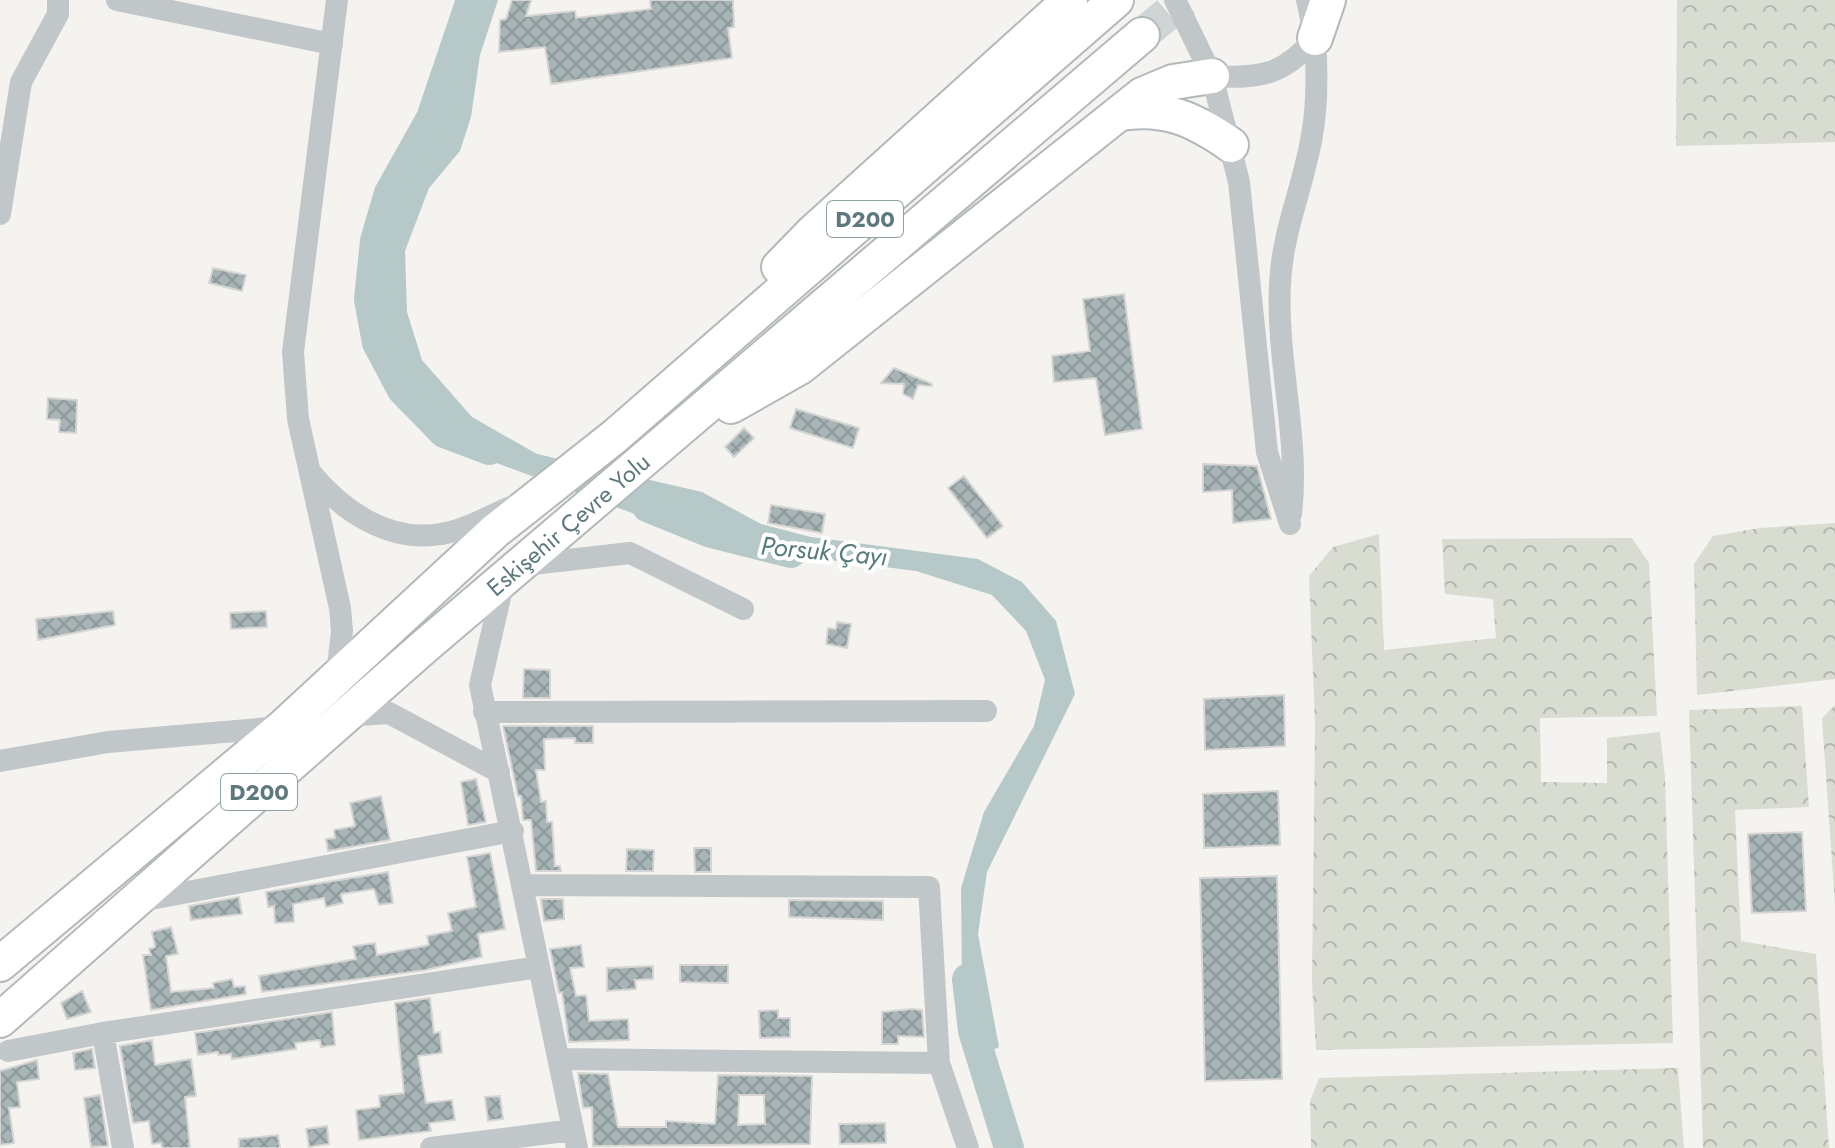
<svg xmlns="http://www.w3.org/2000/svg" width="1835" height="1148" viewBox="0 0 1835 1148" font-family="Jost,sans-serif">
	<style>
		.forest { fill: url(#forest-crowns) }
		.water { fill: #b6c9c8 }
		.lines { fill: none; stroke-linecap: round; stroke-linejoin: round }
		.river { stroke: #b6c9c8; stroke-width: 30 }
		.building { fill: url(#building-cross-hatch); stroke: #d6d5d3; stroke-width: 2; fill-rule: evenodd }
		.highway-tunnel { stroke: #cfd4d4; stroke-width: 34; stroke-dasharray: 34 17; stroke-linecap: butt }
		.highway-casing { stroke: #b3b9ba; stroke-width: 38 }
		.minor { stroke: #c1c7c9; stroke-width: 22 }
		.highway { stroke: #fff; stroke-width: 34 }
		.labels { text-anchor: middle; dominant-baseline: central; stroke-width: 8; stroke-linejoin: round; paint-order: stroke }
		.shield { fill: #fff; stroke: #8ea1a5; stroke-width: 2 }
		.shield-label { font-size: 22px; font-weight: bold; fill: #5d797e }
		.street-label { font-size: 24px; fill: #5d797e; stroke: #fff }
		.water-label { font-size: 26px; font-style: italic; fill: #587b7b; stroke: #fff }
	</style>
	<defs>
		<pattern id="forest-crowns" width="20" height="18" patternUnits="userSpaceOnUse" patternTransform="scale(2)"><rect width="20" height="18" fill="#d9dcd0"/><path d="M2 6a3 3 0 1 1 6 0M12 15a3 3 0 1 1 6 0" fill="none" stroke="#b3b7ae"/></pattern>
		<pattern id="building-cross-hatch" width="8" height="8" patternUnits="userSpaceOnUse" patternTransform="scale(2)"><rect width="8" height="8" fill="#a8b5b6"/><path d="M0 0l8 8M0 8l8-8" fill="none" stroke="#8c9899"/></pattern>
	</defs>
	<rect width="100%" height="100%" fill="#f5f3f0"/>
	<path class="forest" d="M1677 0H1835V142L1676 146Z
		M1835 523V679L1697 695 1694 564 1713 536 1760 528Z
		M1379 534 1384 650 1496 638 1493 599 1445 594 1442 539 1632 538 1649 563 1657 716 1540 718 1541 782 1607 783V738L1660 732 1665 777 1673 1043 1316 1050 1312 983 1315 723 1309 576 1333 547Z
		M1835 705V905L1822 718Z
		M1802 706 1809 807 1735 810 1741 941 1816 954 1829 1148H1703L1689 710Z
		M1678 1068 1684 1148H1311L1310 1101 1319 1078Z"/>
	<path class="water" d="M468 0H498L480 55 471 117 460 151 429 188 405 251 407 312 422 360 472 417 537 454 702 492 761 524 811 537 978 559 1022 582 1056 621 1075 694 987 872 978 934 999 1047 983 1055 962 988 961 888 984 812 1034 726 1045 680 1026 631 992 595 916 571 768 552 718 528 643 517 469 453 425 413 386 347 371 305 393 176 444 116 451 53Z"/>
	<g class="lines">
		<path class="river" d="M471 0 431 118 389 193 375 241 369 299 377 343 402 390 444 433 489 450
			M647 507 711 533 791 553
			M967 979 973 1031 1009 1148"/>
	</g>
	<path class="building" d="M512 0H531L526 16 575 11 576 18 651 9 650 0H733L734 27 728 28 732 58 551 84 545 47 499 52 500 20 506 19Z
		M213 268 246 275 242 291 209 283Z
		M1124 294 1142 429 1105 435 1096 378 1054 382 1052 356 1090 351 1083 299Z
		M894 368 932 384V386L918 385 913 399 903 394 904 384 881 383Z
		M48 398 77 400 76 433 59 432 60 420 47 419Z
		M796 409 859 428 853 448 790 428Z
		M744 428 754 438 734 457 725 447Z
		M1203 464 1257 466 1271 519 1233 523 1232 490 1203 492Z
		M964 476 1003 526 987 538 948 488Z
		M771 505 825 514 822 533 768 523Z
		M113 611 115 625 38 640 36 619Z
		M266 611 267 627 231 629 230 613Z
		M837 622 851 624 847 648 826 644 828 628 836 629Z
		M524 669 550 670V698H523Z
		M1284 695 1285 746 1205 750 1204 699Z
		M503 726H593V743H575V738L544 739 545 770H536L541 802 546 801 547 822H552L555 866H560L561 871H536L531 820H523L521 796H518Z
		M476 779 486 822 468 825 461 782Z
		M1278 791 1280 845 1204 848 1203 794Z
		M381 796 390 840 328 851 326 839 335 838 334 830 355 826 350 803Z
		M1802 832 1806 911 1752 913 1748 834Z
		M694 848H711V872H695Z
		M627 849 654 850 653 871H626Z
		M490 853 505 929 478 934 482 957 426 970 262 992 259 976 356 959 353 946 375 943 377 955 429 945 427 936 452 931 448 913 476 907 467 857Z
		M388 872 393 903 379 905 374 889 341 894 343 903 326 907 324 898 293 904 294 922 275 923 274 906 268 907 266 892Z
		M1277 876 1282 1079 1205 1081 1200 878Z
		M239 897 242 914 191 920 189 906Z
		M541 899H563L564 919 544 921Z
		M789 900 883 901V920L789 917Z
		M171 927 178 954 166 956 171 992 214 988 213 983 232 979 234 987 245 986 246 994 151 1010 143 955H151L149 949 155 947 152 932Z
		M581 945 584 967 570 968 576 996 586 995 589 1021 628 1019 629 1040 569 1042 562 992 559 993 550 949Z
		M680 965H728V983L680 982Z
		M653 966V979L635 980 636 989 607 991V968Z
		M82 991 91 1012 67 1019 61 1003Z
		M430 998 434 1033 440 1032 442 1053 418 1056 426 1103 452 1100 455 1120 429 1123 431 1131 359 1140 356 1110 380 1107 379 1096 404 1093 395 1003Z
		M911 1009 922 1010 924 1037 898 1036V1044H882V1012Z
		M778 1010V1018H790V1037L760 1038 759 1011Z
		M332 1012 335 1045 321 1047 320 1040 295 1043 296 1049 232 1059 231 1054 218 1055V1052L198 1055 195 1033Z
		M152 1040 155 1065 191 1059 196 1096 185 1097 190 1148H162L161 1143 152 1144 149 1121 133 1123 120 1046Z
		M92 1049 95 1068 75 1070 73 1053Z
		M37 1060 39 1079 17 1082 20 1107 9 1108 14 1143 0 1145V1071Z
		M578 1073 608 1074 618 1127H666V1121L715 1124 718 1075 812 1076 810 1144 593 1146 592 1107 583 1108ZM739 1095H764L765 1124 738 1125Z
		M100 1095 108 1146 91 1147 84 1098Z
		M500 1096 503 1119 488 1121 485 1097Z
		M885 1123 886 1143 840 1144 839 1124Z
		M327 1126 329 1144 309 1147 306 1129Z
		M278 1135 280 1148H239V1139Z"/>
	<g class="lines">
		<path class="highway-tunnel" d="M1142 35 1184 0"/>
		<g class="highway-casing">
			<g id="highway">
				<path d="M1315 38 1328 0"/>
				<path d="M1120 113C1165 106 1194 119 1231 145"/>
				<path d="M779 267 813 232 1070 0"/>
				<path d="M731 406 800 367 1142 95 1173 82 1212 76"/>
				<path d="M0 964 283 727 495 531 614 437 1116 0"/>
				<path id="s1" d="M0 1020 425 646 1142 35"/>
			</g>
		</g>
		<path class="minor" d="M117 0 332 44
			M1175 0 1212 76 1239 182 1267 452 1290 524
			M1212 76C1260 79 1284 75 1315 38L1307 0
			M0 214 21 82 58 14V0
			M311 473C342 511 389 543 441 534 464 531 489 516 511 507
			M1291 514C1300 437 1276 361 1280 284 1282 232 1304 185 1312 135 1318 103 1317 69 1315 38
			M523 565 630 553 743 609
			M504 580 480 685 577 1148
			M337 675 342 631 340 608 298 419 293 352 337 0
			M484 712 986 711
			M346 716 389 713 499 772
			M0 761 108 742 282 727
			M524 885 929 887 939 1063
			M140 901 513 831
			M103 1033 123 1148
			M8 1051 103 1033 539 967
			M559 1059 939 1063 968 1148
			M431 1148 573 1130"/>
		<use href="#highway" class="highway"/>
	</g>
	<g class="labels">
		<g class="shield">
			<rect x="827" y="201" width="76" height="36" rx="6"/>
			<rect x="221" y="774" width="76" height="36" rx="6"/>
		</g>
		<g class="shield-label">
			<text x="865" y="219">D200</text>
			<text x="259" y="792">D200</text>
		</g>
		<g class="street-label">
			<text stroke="none"><textPath href="#s1" startOffset="754">Eskişehir Çevre Yolu</textPath></text>
		</g>
		<g class="water-label">
			<text transform="translate(824 551) rotate(5)">Porsuk Çayı</text>
		</g>
	</g>
</svg>
